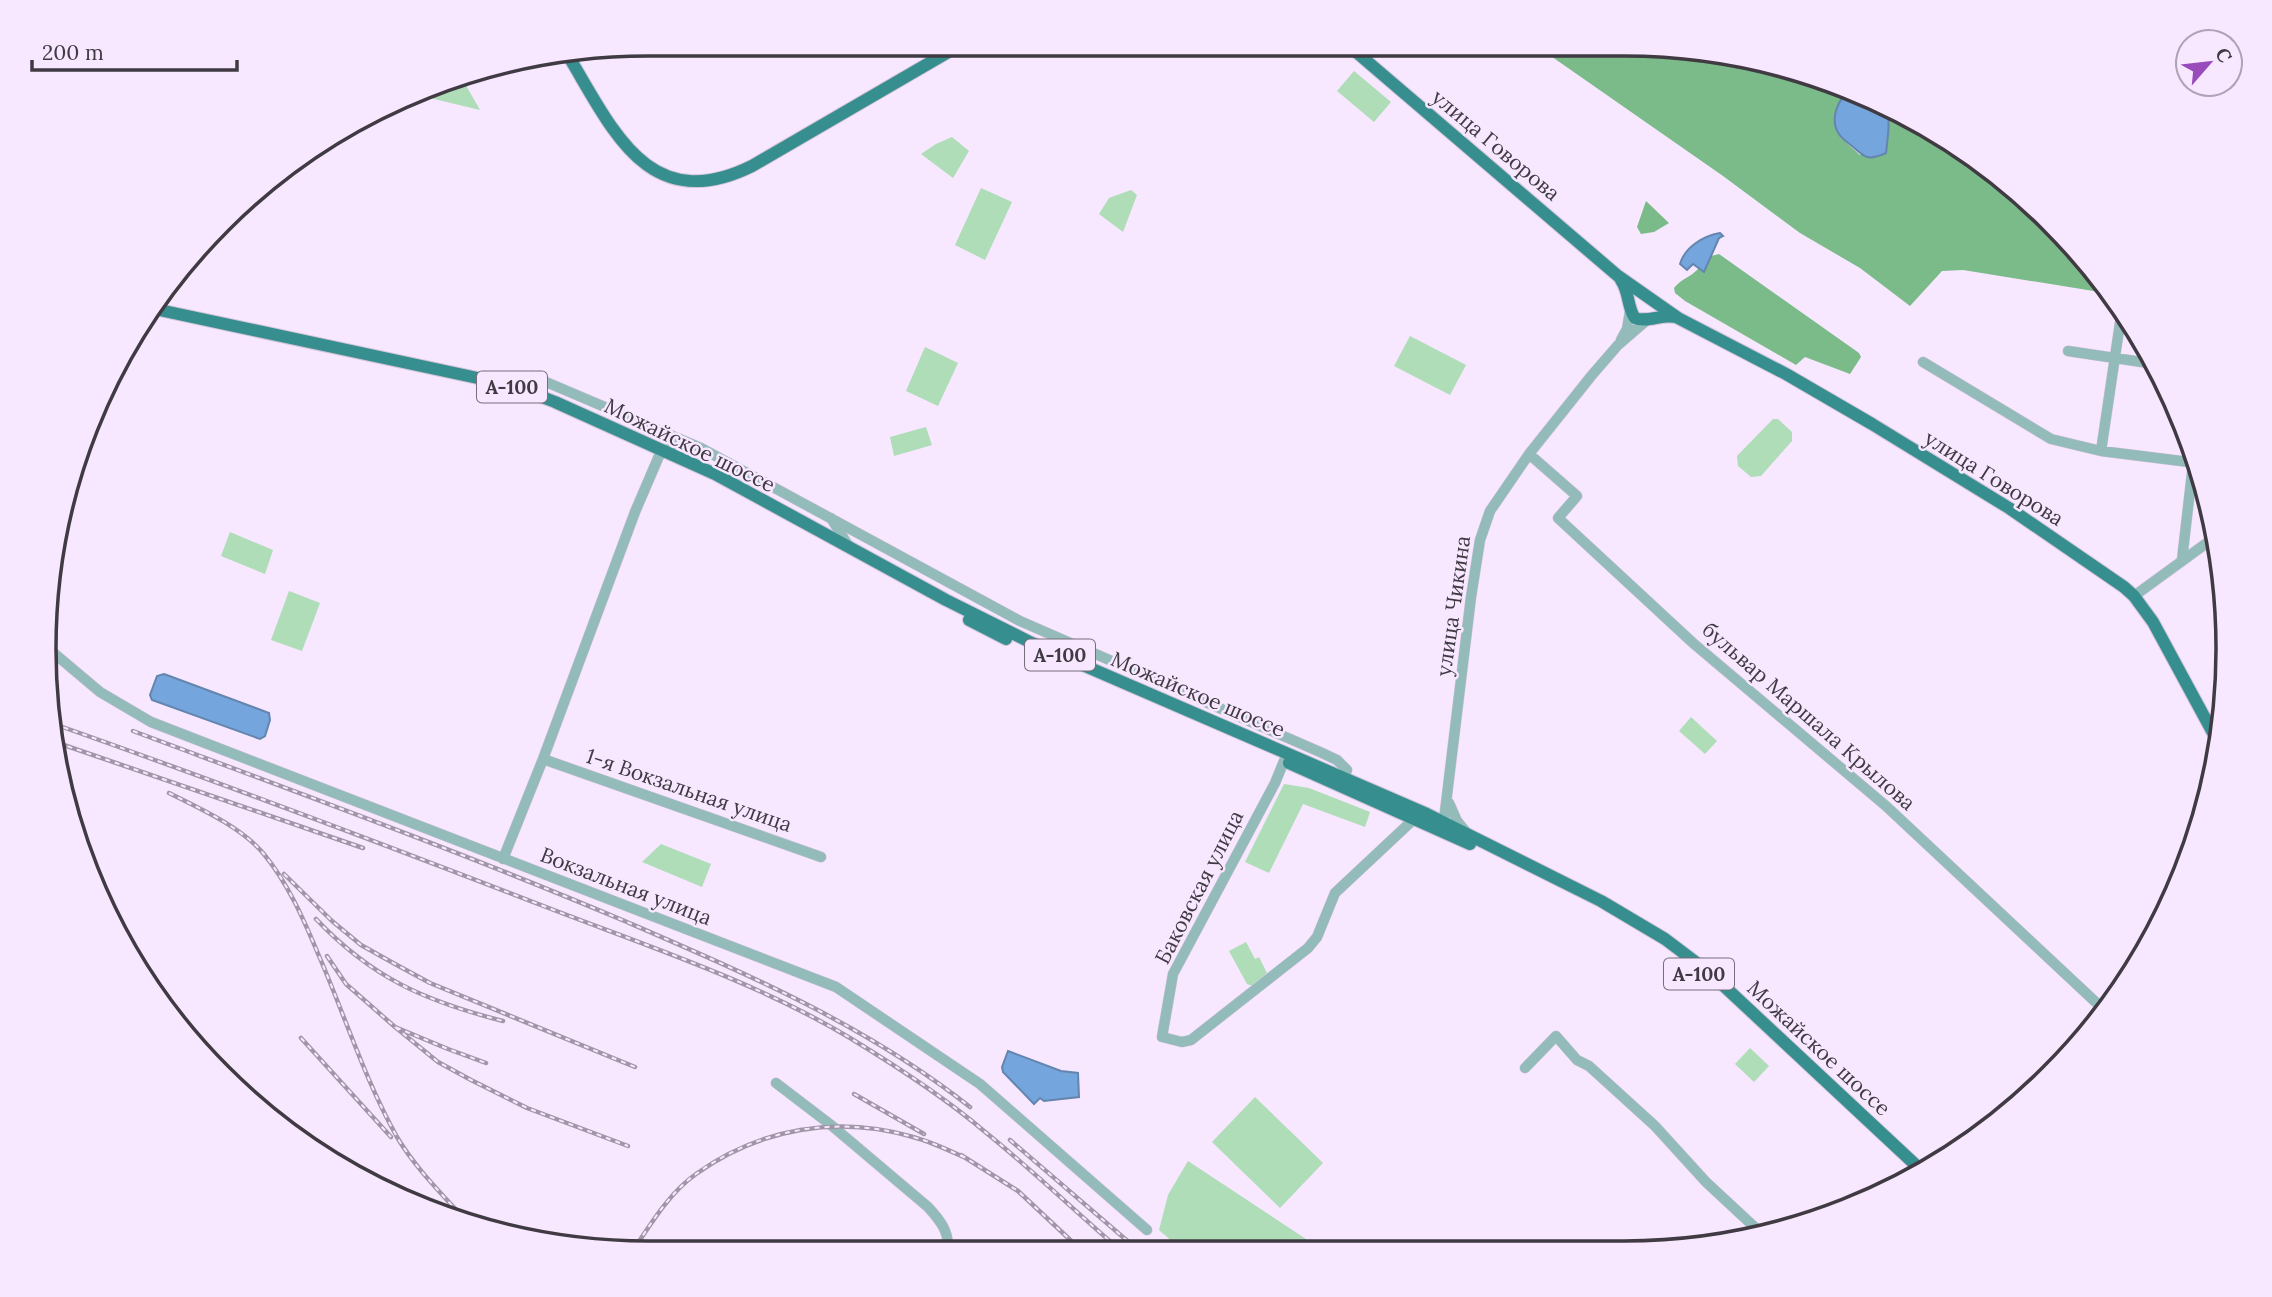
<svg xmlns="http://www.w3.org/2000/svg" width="2272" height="1297" viewBox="0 0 2272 1297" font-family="Lora,serif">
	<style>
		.green { fill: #aeddb7 }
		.forest { fill: #7bbb8a }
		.water { fill: #74a5dc; stroke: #6485ae; stroke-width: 2 }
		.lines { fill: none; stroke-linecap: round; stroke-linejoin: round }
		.minor-casing { stroke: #d2c4d9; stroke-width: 11 }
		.major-casing { stroke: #d2c4d9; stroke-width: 14 }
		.minor { stroke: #92bbba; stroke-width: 10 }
		.major { stroke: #368e8f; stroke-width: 12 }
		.rail-casing { stroke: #a196a7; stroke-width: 4.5 }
		.rail { stroke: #f7e7ff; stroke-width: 2; stroke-dasharray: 5; stroke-linecap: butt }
		.labels { text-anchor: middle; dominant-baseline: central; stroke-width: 5; stroke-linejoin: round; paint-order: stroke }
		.shield { fill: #f7e7ff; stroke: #776e7b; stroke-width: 2 }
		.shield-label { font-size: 19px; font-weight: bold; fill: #403a43 }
		.street-label { font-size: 21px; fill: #403a43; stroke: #f7e7ff }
		.rim { fill: none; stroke: #403a43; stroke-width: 3.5 }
	</style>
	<rect width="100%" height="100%" fill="#f7e7ff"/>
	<path class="green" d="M1354 71 1391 102 1374 122 1337 91Z
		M460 75 480 110 430 98 433 87Z
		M952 137 969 151 953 178 921 154 936 144Z
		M981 188 1012 202 985 260 955 245Z
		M1131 190 1137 195 1123 232 1099 214 1109 198Z
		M1410 336 1466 365 1450 395 1394 366Z
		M925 347 958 363 938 406 906 391Z
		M1773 419H1778L1792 432V441L1761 476 1751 477 1738 466 1737 456Z
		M926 427 932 445 894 456 890 437Z
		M230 532 273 550 265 574 221 556Z
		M289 591 320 603 302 651 271 640Z
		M1691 717 1717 741 1705 754 1679 731Z
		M1284 784 1309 788 1370 812 1365 827 1303 804 1269 873 1245 862Z
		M661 844 711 864 702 887 642 862Z
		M1246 942 1255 959 1259 957 1267 973 1253 986 1247 984 1229 951Z
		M1750 1048 1769 1066 1754 1082 1735 1064Z
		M1255 1097 1323 1163 1280 1208 1212 1142Z
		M1188 1161 1321 1249 1182 1250 1159 1230 1168 1195Z"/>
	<path class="forest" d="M1535 45H1663L1818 76 1852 91 1846 94 1840 137 1860 155 1890 118 1882 105 1926 125 2023 194 2104 281 2112 294 1963 270 1942 271 1910 306 1860 268 1800 233 1723 176Z
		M1646 201 1669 223 1654 232 1641 234 1637 227Z
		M1719 254 1859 353 1861 357 1850 374 1805 357 1796 365 1685 301 1675 293 1674 288C1681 279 1691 277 1699 268L1704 271 1711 256Z"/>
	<path class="water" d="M1852 91C1893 110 1891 109 1886 153 1868 161 1865 158 1852 146 1847 142 1842 139 1839 134 1830 121 1836 98 1852 91Z
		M1720 233 1723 236 1719 238 1704 272 1693 264 1687 270 1680 264C1685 247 1703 236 1720 233Z
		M164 674 269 713 270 720 265 736 260 739 152 700 150 695 157 676Z
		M1008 1051 1061 1071 1078 1073 1079 1097 1044 1101 1040 1098 1034 1104 1003 1072 1002 1067Z"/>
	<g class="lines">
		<g class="minor-casing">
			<path id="minor" d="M1621 340 1627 329 1630 311
				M2068 351 2155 364
				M1923 362 2051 439 2101 451 2197 463
				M532 376 701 448 1020 621 1320 752 1337 760 1347 770 1344 777
				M2101 451 2120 323
				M1529 454 1577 496 1558 518 1693 643 1886 806 2103 1009
				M831 518 849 547
				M2208 542 2218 555
				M2182 560 2194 455
				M2134 596 2215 537
				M49 649 100 692 151 722 836 987 980 1084 1147 1230
				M543 759 821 857
				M1284 761 1275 783 1173 974 1162 1037 1182 1042 1191 1040 1308 948 1317 937 1335 893 1414 819
				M1449 803 1457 821 1466 832
				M1443 828 1471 597 1480 540 1490 511 1529 454 1592 375 1618 345 1647 320
				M503 859 543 759 635 512 659 456 680 439
				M1525 1068 1556 1036 1577 1060 1589 1066 1655 1126 1706 1182 1762 1234
				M776 1083 831 1125 928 1207C939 1219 951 1233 947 1251
				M1771 1232 1778 1230"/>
		</g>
		<g class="major-casing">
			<path id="major" d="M1348 45 1618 276 1678 318 1786 374 1872 424 2009 508 2124 587 2134 596 2153 622 2219 744
				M569 57C613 130 649 217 752 166L962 44
				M1621 280C1630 293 1627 308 1635 318 1647 323 1661 314 1675 317
				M150 308 487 380 519 388 555 402 715 474 946 600 1032 643 1427 814 1601 901 1665 939 1710 973 1921 1170
				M969 620 1006 639
				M1289 763 1470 844"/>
		</g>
		<use href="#minor" class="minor"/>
		<use href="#major" class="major"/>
		<g class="rail-casing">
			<path id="rail" d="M54 724C219 782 383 844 546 907 647 946 757 982 850 1038 896 1066 943 1096 984 1131 1031 1169 1075 1211 1120 1250
				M133 731C299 793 464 853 627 922 747 974 866 1025 970 1107
				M58 743 363 848
				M169 793C199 808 241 827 263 853 288 883 304 920 319 956 345 1016 365 1080 397 1137 416 1169 443 1195 468 1223
				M284 874 332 921 361 945 395 964 430 983 635 1067
				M316 919C372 978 425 1001 503 1021
				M327 956 346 984 395 1027 448 1049 486 1063
				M395 1027 438 1062 471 1080 527 1108 628 1146
				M301 1038 391 1137
				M854 1094 924 1134
				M1010 1140 1138 1250
				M961 1155 1018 1191 1081 1250
				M632 1252C650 1225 669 1193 696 1174 760 1128 838 1115 913 1137 932 1142 950 1151 968 1159"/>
		</g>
		<use href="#rail" class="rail"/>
	</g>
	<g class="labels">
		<g class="shield">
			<rect x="477" y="371.5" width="70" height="31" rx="5"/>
			<rect x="1025" y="639.5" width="70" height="31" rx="5"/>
			<rect x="1664" y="958.5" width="70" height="31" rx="5"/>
		</g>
		<g class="shield-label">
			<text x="512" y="387">А-100</text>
			<text x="1060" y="655">А-100</text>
			<text x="1699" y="974">А-100</text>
		</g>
		<g class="street-label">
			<text transform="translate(1496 145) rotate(40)">улица Говорова</text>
			<text transform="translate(690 445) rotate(26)">Можайское шоссе</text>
			<text transform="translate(1994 478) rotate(32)">улица Говорова</text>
			<text transform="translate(1453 606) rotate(-82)">улица Чикина</text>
			<text transform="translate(1198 694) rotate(23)">Можайское шоссе</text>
			<text transform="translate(1809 716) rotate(41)">бульвар Маршала Крылова</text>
			<text transform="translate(689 790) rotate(19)">1-я Вокзальная улица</text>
			<text transform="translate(626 886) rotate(21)">Вокзальная улица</text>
			<text transform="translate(1199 887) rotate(-63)">Баковская улица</text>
			<text transform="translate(1819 1048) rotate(43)">Можайское шоссе</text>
		</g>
	</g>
	<path d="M0 0H2272V1297H0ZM648 56H1624A592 592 0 0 1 2216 648V649A592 592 0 0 1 1624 1241H648A592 592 0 0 1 56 649V648A592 592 0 0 1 648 56Z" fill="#f7e7ff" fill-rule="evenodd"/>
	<path class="rim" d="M648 56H1624A592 592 0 0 1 2216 648V649A592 592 0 0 1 1624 1241H648A592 592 0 0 1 56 649V648A592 592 0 0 1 648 56Z"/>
	<g transform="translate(2209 63) rotate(62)"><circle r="33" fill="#f7e7ff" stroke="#aea2b4" stroke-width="2"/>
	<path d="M0-5L12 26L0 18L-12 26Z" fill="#9a4bbb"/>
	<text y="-10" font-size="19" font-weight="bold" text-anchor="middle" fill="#403a43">С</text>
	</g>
	<path d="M32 60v10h205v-10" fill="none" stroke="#403a43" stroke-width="3.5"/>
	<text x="42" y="60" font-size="21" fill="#403a43" stroke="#f7e7ff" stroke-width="5" paint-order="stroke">200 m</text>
</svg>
